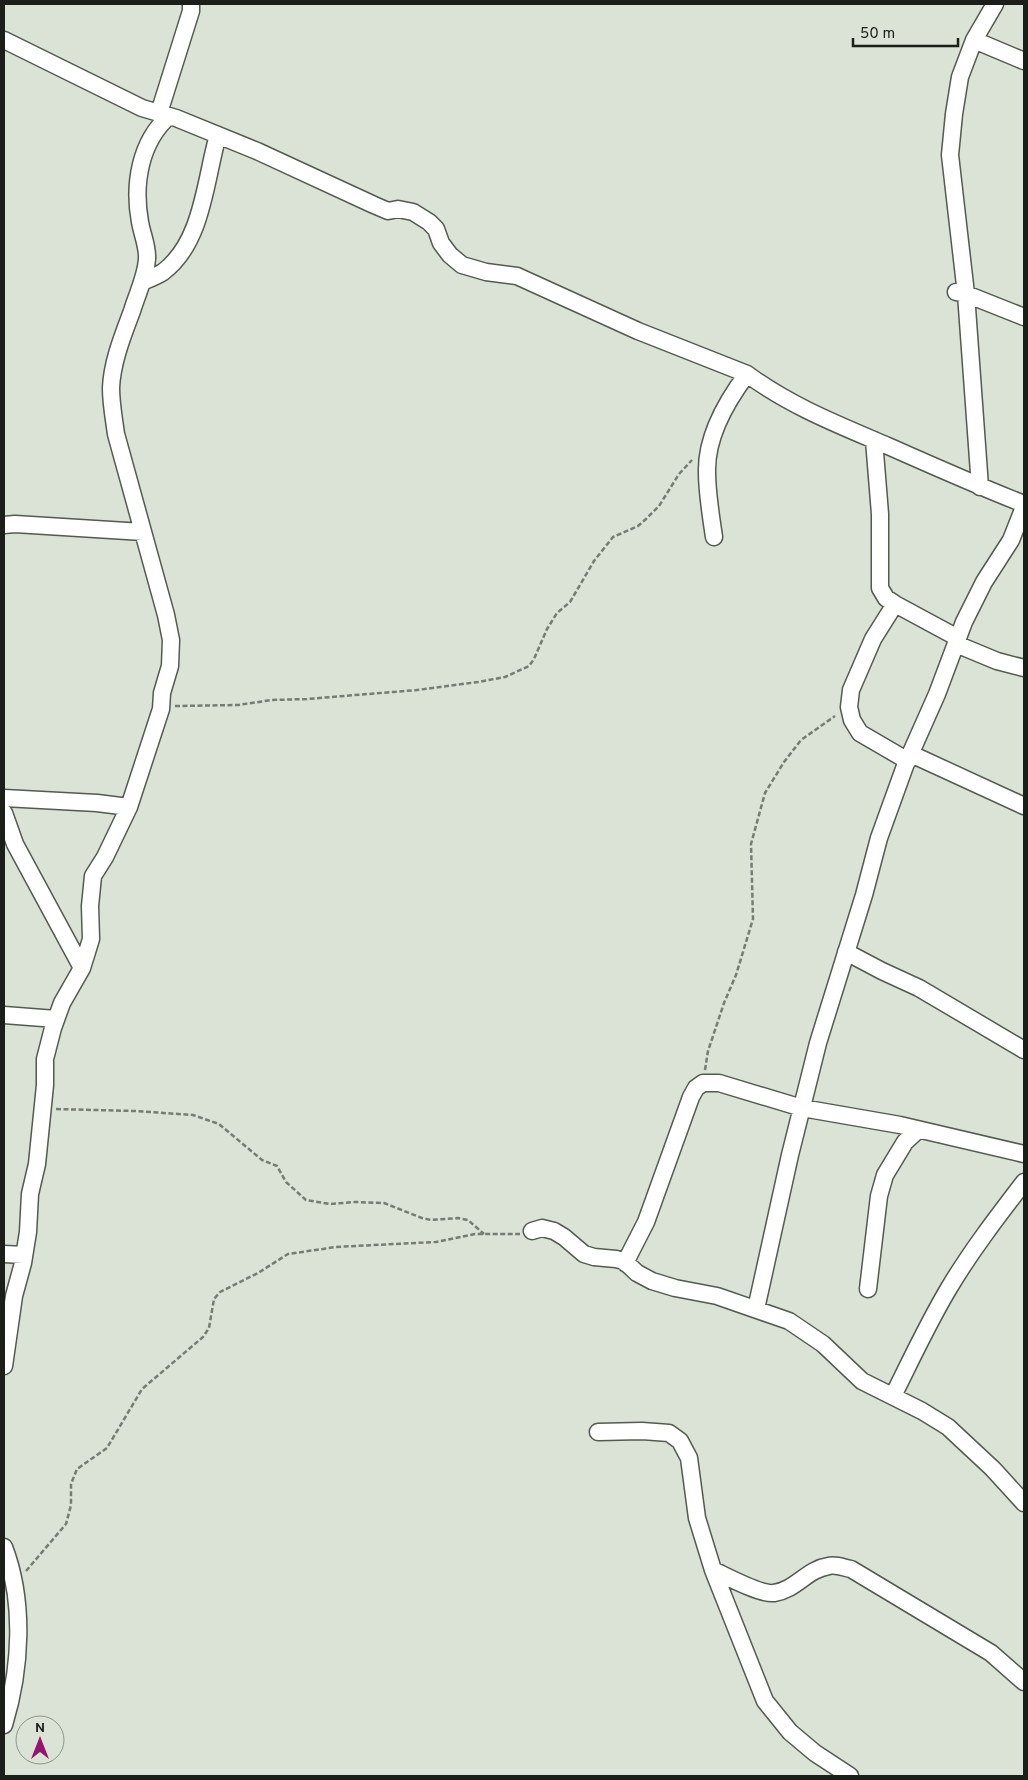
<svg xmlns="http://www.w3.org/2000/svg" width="1028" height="1780" viewBox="0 0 1028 1780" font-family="Overpass,sans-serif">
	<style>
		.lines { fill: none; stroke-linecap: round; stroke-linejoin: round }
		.minor-casing { stroke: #535a4f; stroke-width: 19 }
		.path { stroke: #767b73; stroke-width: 2.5; stroke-dasharray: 5 2.5; stroke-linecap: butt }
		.minor { stroke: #fff; stroke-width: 16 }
	</style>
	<rect width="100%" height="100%" fill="#dae3d6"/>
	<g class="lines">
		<g class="minor-casing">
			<path id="minor" d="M4 40 142 108 176 118 257 151 374 205 388 211 398 209 413 212 429 222 436 229 441 243 450 255 462 265 486 272 517 276 638 331 747 374C790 406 839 425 888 446 933 466 978 486 1024 504
				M974 40 1024 61
				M159 113 191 11V4
				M142 282C149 279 157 276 163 272 203 242 205 180 218 135
				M956 292 966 294 1024 317
				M874 440 880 514V588L886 598 895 604 958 638
				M980 487 966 294 950 155 954 114 960 77 974 40 995 4
				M4 525 15 524 143 532
				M714 537C711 516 707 494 707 472 706 436 726 402 747 374
				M895 604 873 639 851 690 849 707 852 720 860 733 908 761
				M956 644 997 661 1024 668
				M911 754 1024 806
				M4 798 97 803 129 807
				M4 813 15 844 82 968
				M846 952 882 971 919 988 1024 1050
				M4 1015 56 1019
				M532 1231 542 1228 554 1231 564 1237 584 1254 594 1257 616 1259 624 1261 637 1273 652 1281 675 1288 717 1296 789 1321 823 1344 862 1381 922 1411 948 1427 993 1469 1024 1503
				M4 1254 24 1255
				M625 1263 646 1222 691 1097 696 1088 703 1083H719L802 1108 900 1125 1024 1154
				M868 1289 879 1196 885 1175 905 1142 918 1130
				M756 1309 790 1155 818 1043 864 895 879 838 905 766 937 694 964 622 984 582 1011 540 1024 507
				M4 1366 14 1296 23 1263 28 1232 30 1194 37 1164 45 1085V1059L53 1028 62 1003 82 968 87 952 91 939 90 906 93 876 105 857 129 807 161 709 162 693 170 666 171 640 166 615 116 434C114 419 111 404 111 388 112 362 123 335 132 311 137 294 146 277 147 259 148 247 142 234 140 222 133 184 140 142 169 116
				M893 1396C911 1360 928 1323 949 1288 971 1251 998 1216 1024 1182
				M598 1432 642 1431 669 1433 680 1441 689 1458 697 1518 713 1570 765 1701 790 1732 815 1753 850 1776
				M4 1547C25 1602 21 1669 4 1725
				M713 1570C726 1576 761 1595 774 1593 796 1590 807 1569 829 1566 835 1564 845 1568 851 1569L991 1653 1024 1682"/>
		</g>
		<path class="path" d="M175 706 238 705 272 700 307 699 417 690 478 682 505 677 529 666 534 659 547 629 557 613 570 602 594 561 613 537 638 526 646 519 659 506 679 474 692 460
			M705 1070 708 1051 724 1003 736 975 753 919 751 844 765 793 784 762 801 740 835 716
			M56 1109 135 1111 193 1115 219 1124 262 1160 277 1166 286 1182 306 1200 330 1204 355 1202 384 1203 422 1218 431 1220 458 1218 468 1220 484 1234
			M26 1571 66 1524 71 1505V1484L77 1469 107 1448 142 1389 203 1337 209 1328 214 1299 220 1292 258 1273 288 1254 336 1247 436 1242 475 1234H520"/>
		<use href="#minor" class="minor"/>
	</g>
	<rect width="1028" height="1780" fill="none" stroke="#1b1e19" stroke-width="10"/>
	<g transform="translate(40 1740)"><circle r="24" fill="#dae3d6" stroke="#8e948a"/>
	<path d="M0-4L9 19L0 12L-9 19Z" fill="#95156e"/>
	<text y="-8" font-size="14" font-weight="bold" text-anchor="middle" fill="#1b1e19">N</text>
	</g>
	<path d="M853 38v8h105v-8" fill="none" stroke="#1b1e19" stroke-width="2.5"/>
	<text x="860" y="38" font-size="15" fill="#1b1e19" stroke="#dae3d6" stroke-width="4" paint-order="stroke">50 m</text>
</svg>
